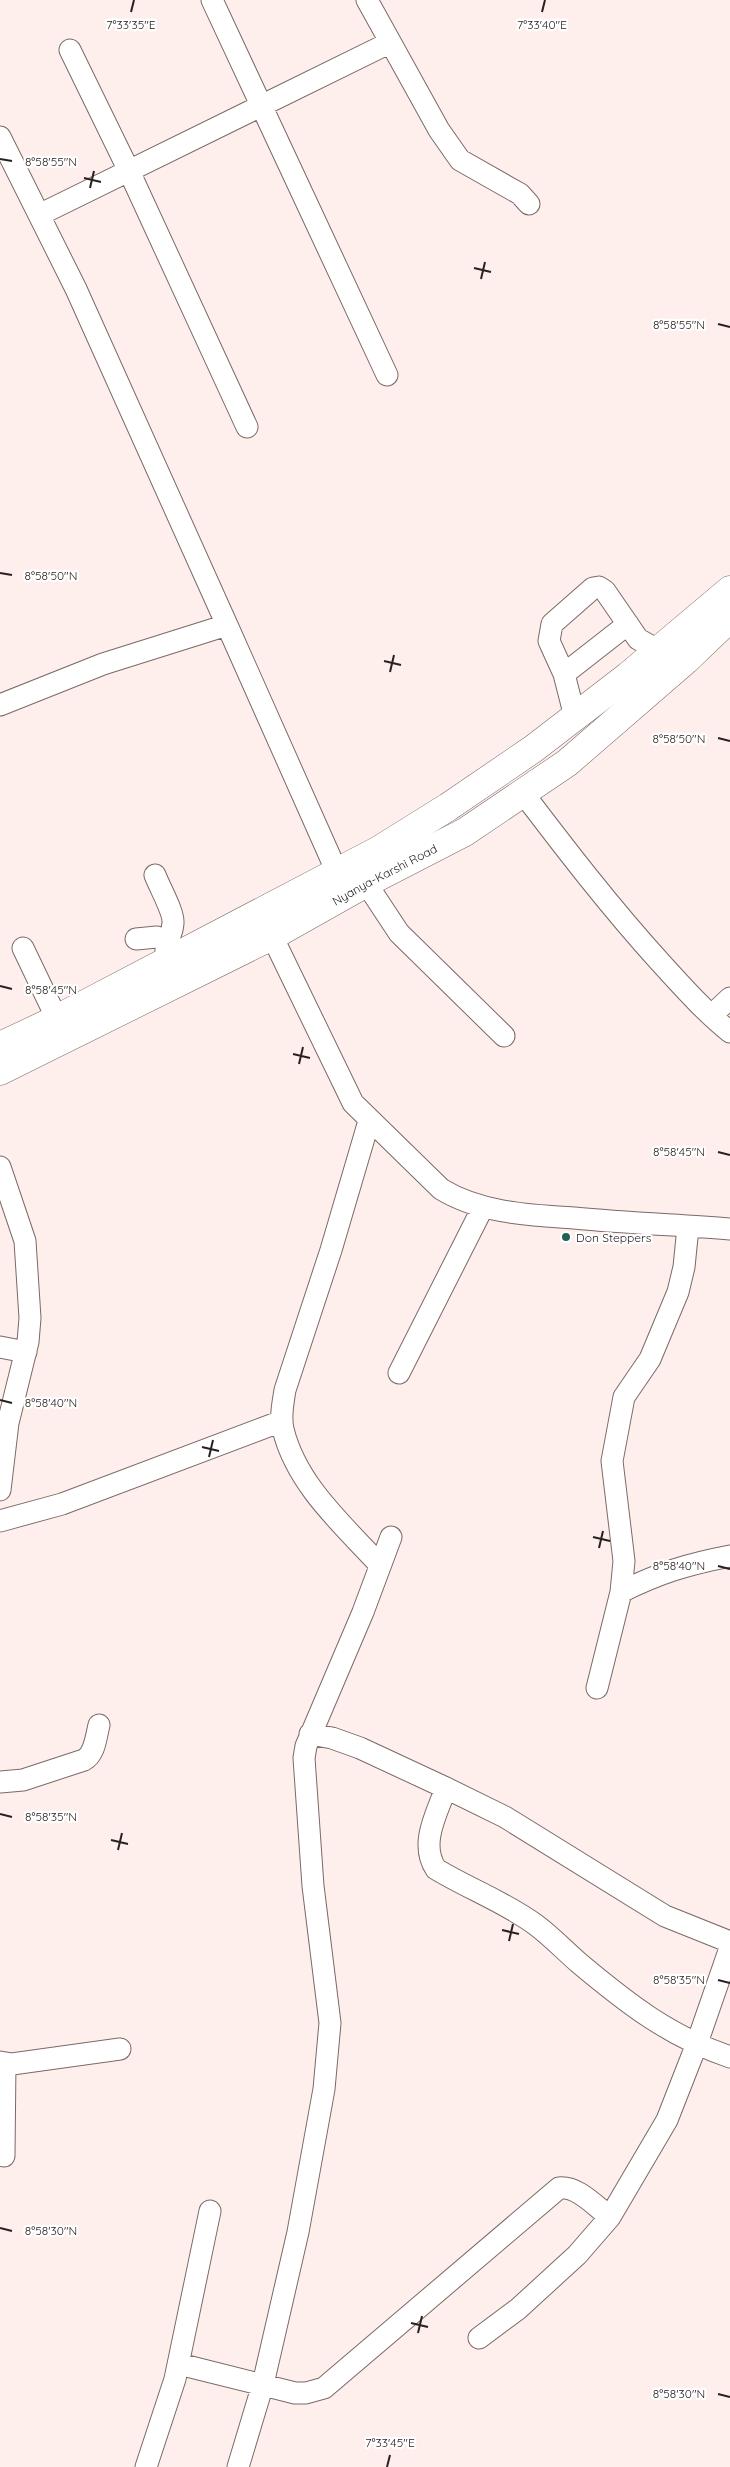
<svg xmlns="http://www.w3.org/2000/svg" width="730" height="2467" viewBox="0 0 730 2467" font-family="Quicksand,sans-serif">
	<style>
		.lines { fill: none; stroke-linecap: round; stroke-linejoin: round }
		.minor-casing { stroke: #7a6a66; stroke-width: 23 }
		.major-casing { stroke: #7a6a66; stroke-width: 29 }
		.minor { stroke: #fff; stroke-width: 21 }
		.major { stroke: #fff; stroke-width: 28 }
		.ticks { fill: none; stroke: #282120; stroke-width: 2 }
		.poi-dot { fill: #1f6353; stroke: #fff; stroke-width: 2 }
		.labels { text-anchor: middle; dominant-baseline: central; stroke-width: 4.5; stroke-linejoin: round; paint-order: stroke }
		.street-label { font-size: 12px; fill: #282120; stroke: #fff }
		.poi-label { font-size: 12px; fill: #282120; stroke: #fff; text-anchor: start }
		.ticks-label { font-size: 12px; text-anchor: middle; fill: #282120; stroke: #fff; stroke-width: 4.5; stroke-linejoin: round; paint-order: stroke }
	</style>
	<rect width="100%" height="100%" fill="#ffefec"/>
	<g class="lines">
		<g class="minor-casing">
			<path id="minor" d="M212 0 387 375
				M367 0 439 130 460 160 520 194 529 204
				M70 50 129 171 247 427
				M0 137 76 289 227 625
				M39 215 389 43
				M564 674 628 624
				M0 705 103 664 227 625 336 870
				M575 717 564 674 549 641 552 624 593 588 599 587 605 591 638 639 658 650
				M523 793C567 851 611 908 660 962 682 986 705 1012 730 1032
				M155 875C159 886 174 912 173 923 172 940 163 938 167 960
				M366 883 399 933 504 1036
				M272 936 353 1103 441 1189C480 1213 529 1215 574 1218 626 1223 678 1225 730 1229
				M136 939 157 937 166 941
				M23 948 57 1019
				M712 1015 730 998
				M369 1121 331 1250 285 1390C283 1403 280 1416 283 1429 296 1484 343 1525 380 1565
				M0 1167 25 1241 30 1318 28 1342 8 1423 0 1490
				M0 1347 26 1352
				M399 1373 483 1207
				M0 1521 62 1504 282 1421
				M621 1592C659 1573 688 1564 730 1556
				M597 1688 621 1592 624 1561 612 1461 624 1397 650 1359 678 1292 684 1267 688 1227
				M310 1734 332 1738 360 1748 446 1788 505 1817 665 1916 730 1942
				M0 1782 23 1780 84 1760C95 1754 96 1737 99 1725
				M446 1788C437 1813 419 1844 436 1869 469 1889 505 1902 536 1925 551 1936 565 1951 579 1963 628 2004 669 2036 730 2057
				M0 2062 12 2064 120 2049
				M4 2156 5 2063
				M479 2338 518 2309 577 2255 610 2217 667 2120 696 2046 730 1948
				M179 2364 295 2393H306L324 2388 559 2188C578 2186 595 2206 610 2217
				M146 2467 175 2379 210 2211
				M238 2467 263 2384 298 2232 324 2089 330 2023 313 1886 304 1758 306 1746 363 1612 391 1537"/>
		</g>
		<g class="major-casing">
			<g id="major">
				<path d="M0 1046 49 1023 379 850 448 807 533 749 628 676 730 590"/>
				<path id="s1" d="M0 1071 272 936 366 883 465 832 567 763 686 660 730 618"/>
			</g>
		</g>
		<use href="#minor" class="minor"/>
		<use href="#major" class="major"/>
	</g>
	<path class="ticks" d="M131 12 134 0M542 12 545 0M0 159 12 161M84 178 101 182M90 188 94 171M474 268 491 272M481 279 485 262M718 324 730 327M0 573 12 575M384 661 401 665M390 672 394 655M718 738 730 741M0 986 12 989M293 1054 310 1058M299 1064 303 1047M718 1152 730 1155M0 1400 12 1403M202 1447 219 1451M209 1457 213 1440M593 1537 610 1541M599 1548 603 1531M718 1566 730 1569M0 1814 12 1817M111 1840 128 1844M118 1850 122 1833M502 1930 519 1934M509 1941 513 1924M718 1980 730 1983M0 2228 12 2231M411 2323 428 2327M418 2333 422 2316M718 2394 730 2397M387 2467 390 2455"/>
	<circle class="poi-dot" cx="566" cy="1237" r="5"/>
	<g class="labels">
		<g class="street-label">
			<text stroke="none"><textPath href="#s1" startOffset="432">Nyanya-Karshi Road</textPath></text>
		</g>
		<g class="poi-label">
			<text x="576" y="1237">Don Steppers</text>
		</g>
	</g>
	<g class="ticks-label">
		<text x="131" y="29">7°33'35"E</text>
		<text x="542" y="29">7°33'40"E</text>
		<text x="51" y="166">8°58'55"N</text>
		<text x="679" y="329">8°58'55"N</text>
		<text x="51" y="580">8°58'50"N</text>
		<text x="679" y="743">8°58'50"N</text>
		<text x="51" y="994">8°58'45"N</text>
		<text x="679" y="1156">8°58'45"N</text>
		<text x="51" y="1407">8°58'40"N</text>
		<text x="679" y="1570">8°58'40"N</text>
		<text x="51" y="1821">8°58'35"N</text>
		<text x="679" y="1984">8°58'35"N</text>
		<text x="51" y="2235">8°58'30"N</text>
		<text x="679" y="2398">8°58'30"N</text>
		<text x="390" y="2447">7°33'45"E</text>
	</g>
</svg>
